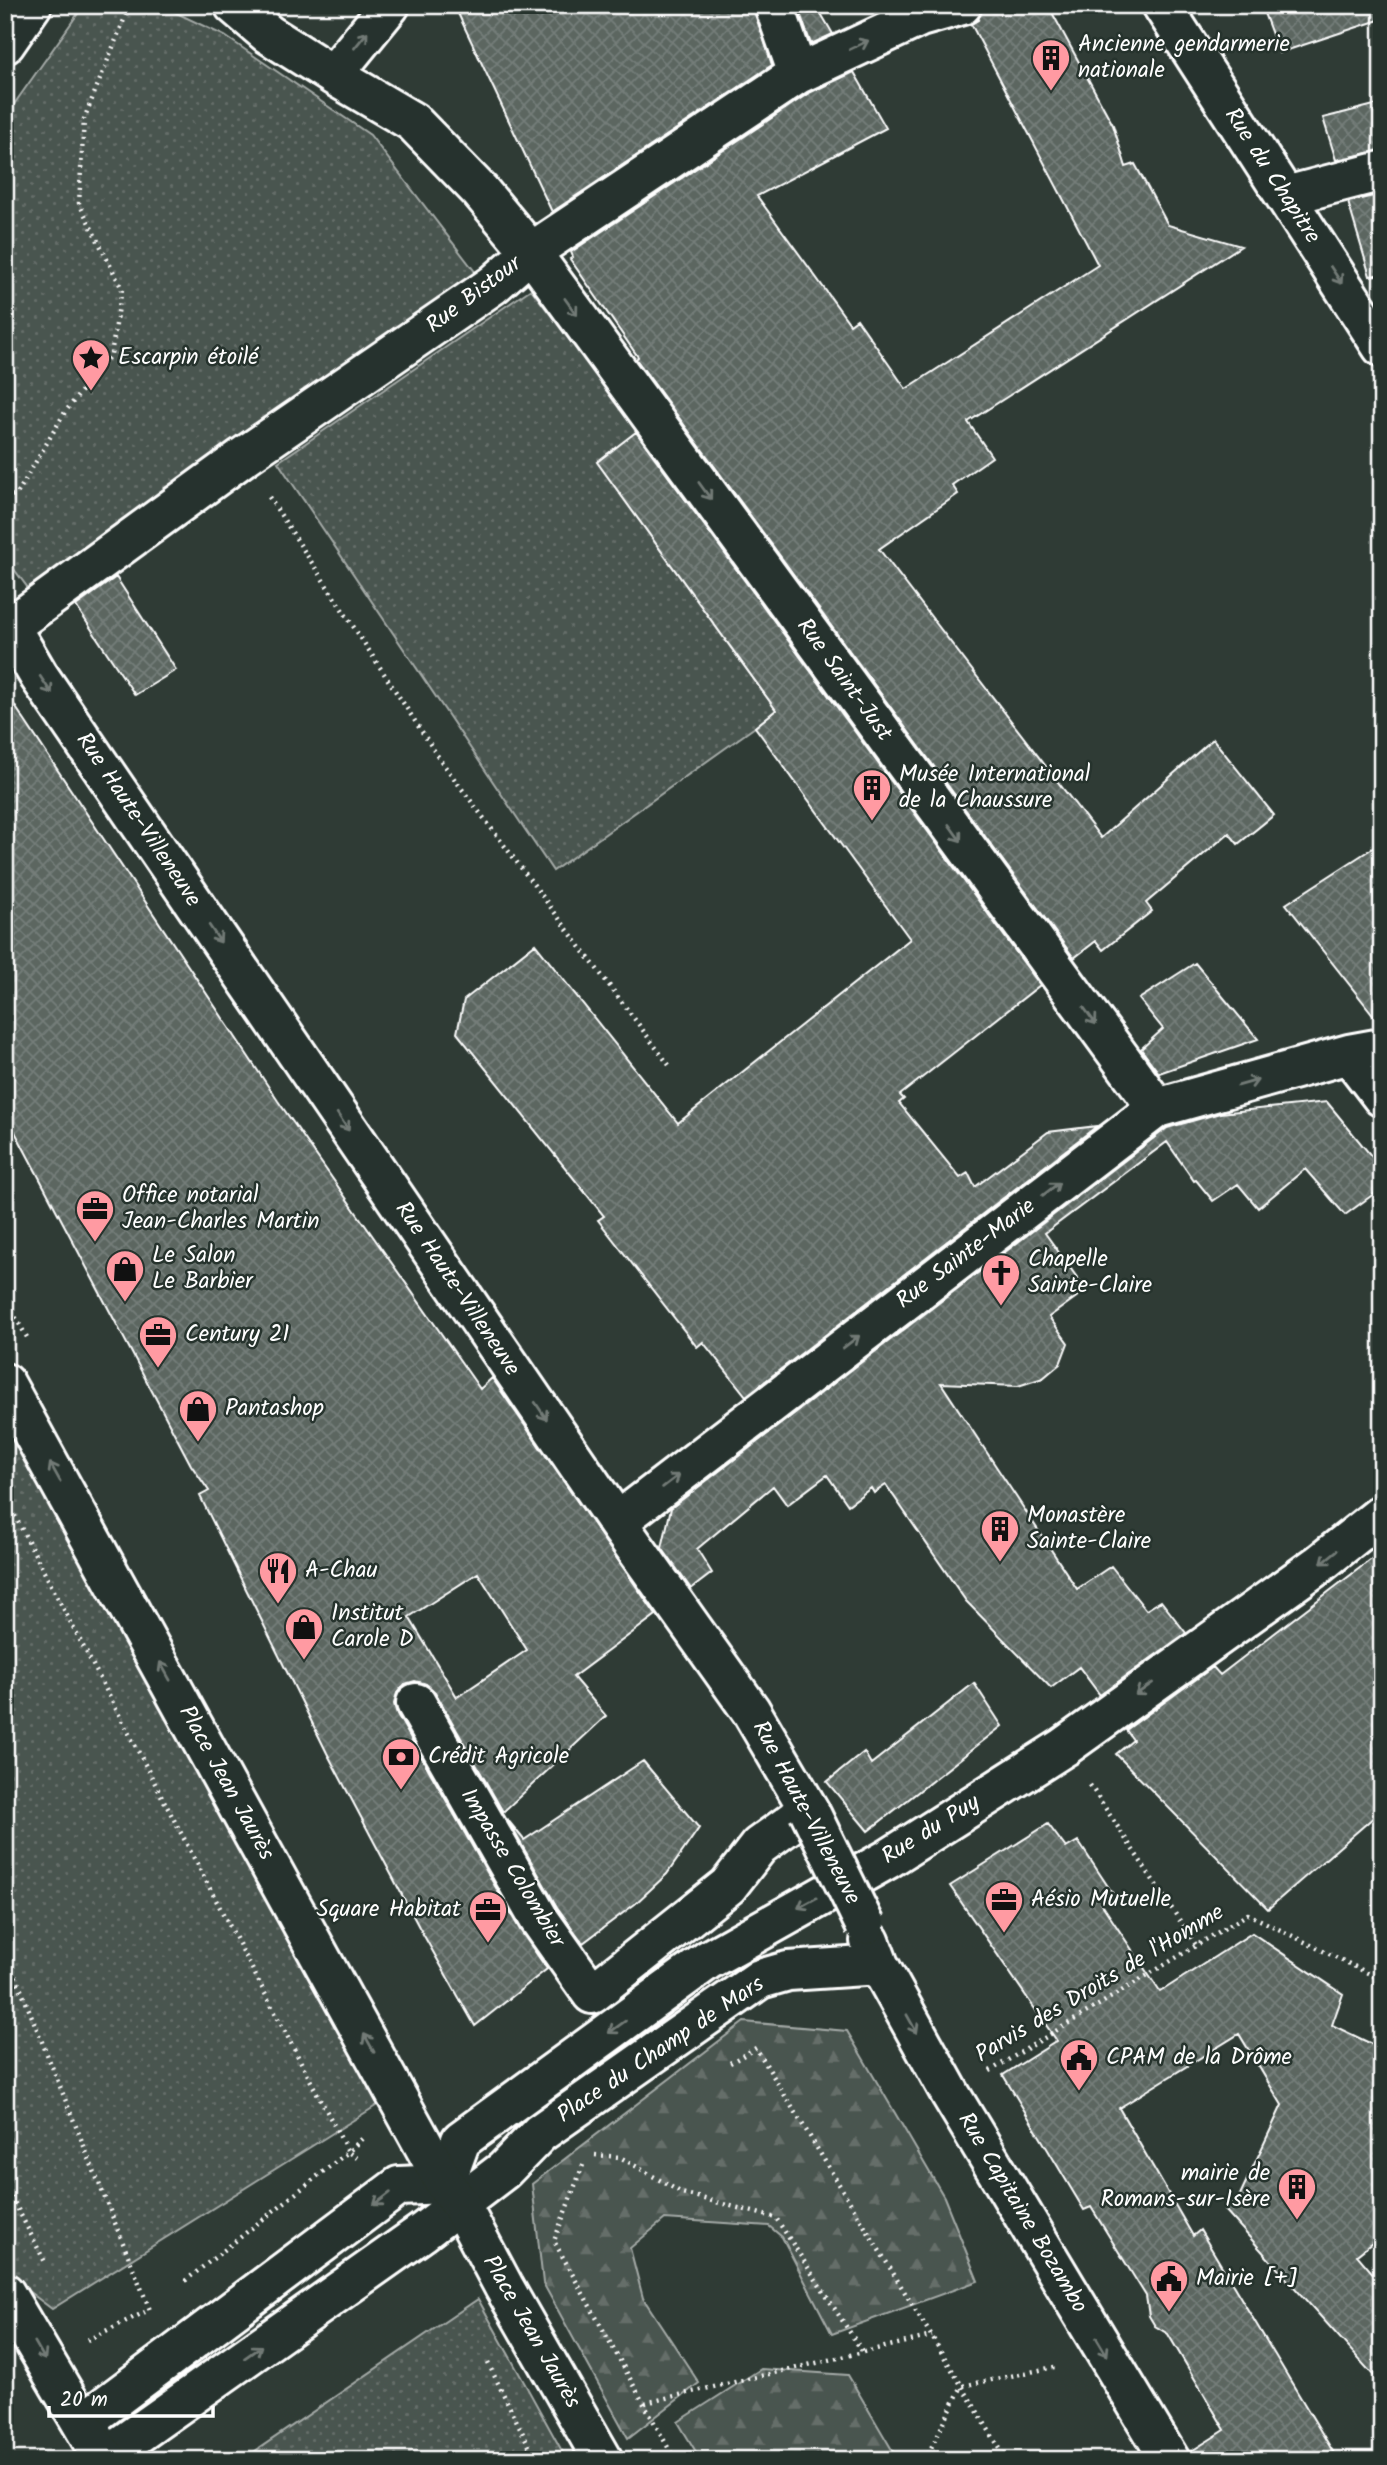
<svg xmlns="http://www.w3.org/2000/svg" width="1387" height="2465" viewBox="0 0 1387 2465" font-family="Kalam,sans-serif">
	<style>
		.grass { fill: url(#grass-dots); stroke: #a4aaa7; stroke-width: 2 }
		.forest { fill: url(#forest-firs); stroke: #a4aaa7; stroke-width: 2 }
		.building { fill: url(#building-cross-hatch); stroke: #fff; stroke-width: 2; fill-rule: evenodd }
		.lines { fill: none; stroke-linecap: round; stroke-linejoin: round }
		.minor-casing { stroke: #fff; stroke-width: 44 }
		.major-casing { stroke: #fff; stroke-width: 44 }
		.path { stroke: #fff; stroke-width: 4.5; stroke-dasharray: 2 5; stroke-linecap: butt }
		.minor { stroke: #26332d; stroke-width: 38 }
		.major { stroke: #26332d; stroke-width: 38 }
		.minor-bridge-casing { stroke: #fff; stroke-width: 44; stroke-linecap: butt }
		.minor-bridge { stroke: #26332d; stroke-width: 38 }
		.oneway { stroke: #727a76 }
		.labels { text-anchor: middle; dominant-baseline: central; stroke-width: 5; stroke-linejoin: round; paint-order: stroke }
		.poi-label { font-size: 23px; fill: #fff; stroke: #26332d; text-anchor: start }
		.street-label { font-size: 23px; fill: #fff; stroke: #26332d }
	</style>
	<defs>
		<pattern id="grass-dots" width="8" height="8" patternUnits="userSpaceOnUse" patternTransform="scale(1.75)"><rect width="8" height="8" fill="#4a544f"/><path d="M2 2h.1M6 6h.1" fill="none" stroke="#656e69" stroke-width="1.8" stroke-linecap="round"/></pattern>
		<pattern id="forest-firs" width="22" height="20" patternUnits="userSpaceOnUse" patternTransform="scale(1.75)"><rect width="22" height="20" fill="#4a544f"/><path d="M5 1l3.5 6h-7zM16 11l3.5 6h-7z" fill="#656e69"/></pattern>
		<pattern id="building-cross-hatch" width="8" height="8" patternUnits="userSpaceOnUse" patternTransform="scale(1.75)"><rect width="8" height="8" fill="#5b6661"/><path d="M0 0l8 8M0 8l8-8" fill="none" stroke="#747d79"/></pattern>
	</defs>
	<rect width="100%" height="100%" fill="#2f3b35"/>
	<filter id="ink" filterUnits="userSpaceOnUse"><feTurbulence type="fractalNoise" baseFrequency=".0143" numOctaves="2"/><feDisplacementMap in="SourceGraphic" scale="14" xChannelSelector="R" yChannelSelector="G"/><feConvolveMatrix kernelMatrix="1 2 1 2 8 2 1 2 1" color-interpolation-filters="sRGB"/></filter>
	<g filter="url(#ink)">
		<path class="grass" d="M84 5H160L225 36 370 135 476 273 28 588 5 557V117Z
			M531 289 638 431 597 462 776 710 755 727 553 871 278 462Z
			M5 1418 387 2099 52 2309 8 2276 5 2270Z
			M478 2299 567 2460H242Z"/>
		<path class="forest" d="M744 2022 847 2031 944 2197 978 2281 832 2334 782 2237 769 2226 665 2219 630 2248 643 2298 699 2383 628 2438 543 2283 532 2184Z
			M761 2369 848 2375 898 2460H701L678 2422Z"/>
		<path class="building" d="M454 5H753L772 65 552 212Z
			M797 5H816L833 34 811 44Z
			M983 5H1048L1113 125 1126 167 1135 164 1168 225 1241 246 968 422 992 457 952 485 958 494 879 549 1101 838 1213 739 1274 815 1238 844 1229 833 1146 903 1152 911 1103 950 1096 941 1074 958 636 359 638 357 570 259 573 257 571 252 809 93 854 72 886 128 757 196 850 324 857 319 906 389 1098 265 971 24 978 20Z
			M1261 5H1382V19L1279 53Z
			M1382 103V150L1336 160 1323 118Z
			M1382 194V274L1370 276 1348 202Z
			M636 432 1040 985 900 1095 904 1099 899 1103 960 1178 968 1173 975 1187 1048 1132 1097 1126 746 1396 703 1342 697 1347 598 1220 604 1216 457 1033 464 1000 535 944 678 1123 910 939 755 727 776 710 597 462Z
			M116 577 176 670 135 695 76 606Z
			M5 691 278 1101 480 1389 492 1378 656 1615 573 1677 606 1716 503 1812 435 1692 426 1684 415 1681 405 1684 397 1693 394 1704 397 1714 520 1930 547 1969 475 2026 419 1927 327 1753 200 1496 209 1491 191 1465 5 1113ZM478 1573 527 1650 457 1697 409 1617Z
			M1382 842V1026L1286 904Z
			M1195 963 1258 1039 1159 1073 1141 1049 1163 1029 1139 999Z
			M1327 1102 1382 1169V1188L1345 1215 1305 1169 1258 1208 1238 1184 1213 1201 1196 1180 1194 1181 1167 1142 1045 1233 1086 1290 1049 1317 1068 1343 1060 1364 1043 1378 1018 1386 941 1383 1077 1589 1111 1566 1146 1610 1161 1601 1186 1633 1100 1695 1079 1667 1051 1688 966 1601 886 1485 874 1493 871 1488 848 1505 827 1475 787 1505 773 1486 697 1549 712 1573 691 1589 662 1548 671 1508 1167 1128 1220 1113Z
			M1382 1551V1810L1268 1909 1116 1754 1133 1740 1126 1730 1213 1667 1220 1675Z
			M974 1683 1002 1726 868 1831 827 1782 864 1752 871 1764Z
			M643 1761 699 1828 667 1874 635 1904 583 1943 557 1907 507 1819 524 1840Z
			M1048 1824 1066 1848 1078 1841 1113 1894 1101 1903 1160 1992 1252 1933 1343 1994 1332 2025 1382 2049V2235L1357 2255 1382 2284V2385L1225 2210 1239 2197 1282 2105 1239 2034 1119 2108 1193 2236 1200 2230 1338 2460H1192L1190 2452 1225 2430 1168 2334 1155 2326 1149 2316 1146 2296 1091 2207 1084 2210 1003 2075 1057 2041 950 1886Z"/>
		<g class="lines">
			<g class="minor-casing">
				<path id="minor" d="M234 5 268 34 333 75 413 122 480 191 531 252 1157 1108
					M774 5 798 74
					M1162 5 1382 347
					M5 44 32 5
					M333 75 390 5
					M1286 196 1382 171
					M5 618 39 676 617 1522 751 1711 809 1810 759 1846 728 1886 592 1994 539 1919 416 1703
					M11 626 243 457 493 285 531 252 798 74 920 17 962 5
					M1349 1054 1382 1097
					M617 1522 1157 1108 1349 1054 1382 1048
					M870 1941 879 1965 951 2095 1170 2460
					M94 2444 89 2418 399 2186 445 2184 461 2140 708 1960 888 1859 1064 1747 1318 1565 1382 1514
					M94 2444 116 2449 423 2232 504 2170 540 2133 760 1979 788 1971 879 1965"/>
			</g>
			<g class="major-casing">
				<path id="major" d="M5 1383 445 2184 460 2204 504 2287 603 2460
					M5 2293 94 2444 108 2460"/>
			</g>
			<path class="path" d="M269 497 441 761 669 1065
				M5 498 17 494 65 412 111 354 122 289 79 203 84 119 128 10 149 5
				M5 1299 28 1339
				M5 1497 348 2152 185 2281
				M1090 1785 1196 1945
				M5 1950 150 2310
				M730 2063 756 2048 1007 2460
				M990 2071 1248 1914 1382 1980
				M595 2155 620 2157 682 2193 776 2218 864 2354
				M357 2158 348 2152 365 2136
				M583 2165 554 2241 675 2460
				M5 2184 46 2264
				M87 2340 145 2312
				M488 2363 536 2460
				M645 2403 932 2336
				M925 2460 962 2386 1059 2366"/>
			<use href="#minor" class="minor"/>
			<use href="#major" class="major"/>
			<g class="minor-bridge-casing">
				<path id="minor-bridge" d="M809 1810 865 1925"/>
			</g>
			<use href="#minor-bridge" class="minor-bridge"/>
		</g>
		<defs><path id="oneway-shaft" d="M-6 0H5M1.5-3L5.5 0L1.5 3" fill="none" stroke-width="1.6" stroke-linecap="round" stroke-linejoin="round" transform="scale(1.75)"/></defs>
		<g class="oneway">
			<use href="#oneway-shaft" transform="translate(361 40) rotate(-51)"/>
			<use href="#oneway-shaft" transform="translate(859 45) rotate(-25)"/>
			<use href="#oneway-shaft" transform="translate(1336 275) rotate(57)"/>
			<use href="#oneway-shaft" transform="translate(571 307) rotate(54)"/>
			<use href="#oneway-shaft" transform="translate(705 491) rotate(54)"/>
			<use href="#oneway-shaft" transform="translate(46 685) rotate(56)"/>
			<use href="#oneway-shaft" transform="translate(955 833) rotate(54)"/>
			<use href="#oneway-shaft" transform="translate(215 934) rotate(56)"/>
			<use href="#oneway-shaft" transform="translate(1090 1016) rotate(54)"/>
			<use href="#oneway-shaft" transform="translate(1248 1083) rotate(-16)"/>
			<use href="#oneway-shaft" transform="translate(343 1122) rotate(56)"/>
			<use href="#oneway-shaft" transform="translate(1051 1189) rotate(-37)"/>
			<use href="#oneway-shaft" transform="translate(851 1342) rotate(-37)"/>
			<use href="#oneway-shaft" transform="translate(541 1411) rotate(56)"/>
			<use href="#oneway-shaft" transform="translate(55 1472) rotate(-119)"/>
			<use href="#oneway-shaft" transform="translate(671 1481) rotate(-37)"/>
			<use href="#oneway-shaft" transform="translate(1329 1557) rotate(141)"/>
			<use href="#oneway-shaft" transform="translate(165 1671) rotate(-119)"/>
			<use href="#oneway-shaft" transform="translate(1144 1689) rotate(145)"/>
			<use href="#oneway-shaft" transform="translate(807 1903) rotate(151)"/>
			<use href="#oneway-shaft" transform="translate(912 2024) rotate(61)"/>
			<use href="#oneway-shaft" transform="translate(617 2027) rotate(144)"/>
			<use href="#oneway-shaft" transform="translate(369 2043) rotate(-119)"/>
			<use href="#oneway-shaft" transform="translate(382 2199) rotate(143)"/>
			<use href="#oneway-shaft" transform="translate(1102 2347) rotate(59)"/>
			<use href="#oneway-shaft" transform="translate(40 2351) rotate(60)"/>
			<use href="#oneway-shaft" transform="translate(253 2352) rotate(-35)"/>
		</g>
	</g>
	<defs>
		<g id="building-pin" transform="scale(2.0125)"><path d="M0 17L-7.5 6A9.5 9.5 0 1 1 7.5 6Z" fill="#ff9aa2" stroke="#26332d"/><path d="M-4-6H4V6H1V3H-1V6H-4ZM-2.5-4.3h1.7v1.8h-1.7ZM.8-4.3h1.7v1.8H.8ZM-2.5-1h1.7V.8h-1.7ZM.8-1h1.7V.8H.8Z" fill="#111"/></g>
		<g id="sight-pin" transform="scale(2.0125)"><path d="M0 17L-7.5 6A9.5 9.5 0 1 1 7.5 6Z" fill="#ff9aa2" stroke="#26332d"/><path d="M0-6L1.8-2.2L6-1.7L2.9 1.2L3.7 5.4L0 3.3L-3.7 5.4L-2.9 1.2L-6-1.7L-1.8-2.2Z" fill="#111"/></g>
		<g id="office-pin" transform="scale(2.0125)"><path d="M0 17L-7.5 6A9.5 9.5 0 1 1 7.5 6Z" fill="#ff9aa2" stroke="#26332d"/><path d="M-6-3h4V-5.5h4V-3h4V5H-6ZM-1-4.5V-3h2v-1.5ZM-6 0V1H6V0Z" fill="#111"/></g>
		<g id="shop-pin" transform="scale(2.0125)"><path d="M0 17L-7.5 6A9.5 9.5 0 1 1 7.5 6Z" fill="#ff9aa2" stroke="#26332d"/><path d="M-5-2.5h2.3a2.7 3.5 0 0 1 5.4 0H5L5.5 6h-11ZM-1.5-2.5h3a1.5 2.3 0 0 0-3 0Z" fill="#111"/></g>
		<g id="church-pin" transform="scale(2.0125)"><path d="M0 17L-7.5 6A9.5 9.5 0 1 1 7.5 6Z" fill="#ff9aa2" stroke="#26332d"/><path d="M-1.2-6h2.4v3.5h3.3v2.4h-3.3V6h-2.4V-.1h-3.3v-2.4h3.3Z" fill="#111"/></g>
		<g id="restaurant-pin" transform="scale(2.0125)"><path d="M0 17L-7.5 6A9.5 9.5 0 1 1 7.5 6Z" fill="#ff9aa2" stroke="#26332d"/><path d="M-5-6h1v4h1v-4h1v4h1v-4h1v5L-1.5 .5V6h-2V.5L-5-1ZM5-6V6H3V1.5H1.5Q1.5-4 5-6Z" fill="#111"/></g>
		<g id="bank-pin" transform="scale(2.0125)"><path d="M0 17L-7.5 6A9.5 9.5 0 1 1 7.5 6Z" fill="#ff9aa2" stroke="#26332d"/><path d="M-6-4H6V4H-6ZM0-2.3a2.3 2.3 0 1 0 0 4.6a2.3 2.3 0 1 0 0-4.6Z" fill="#111"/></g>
		<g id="civic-pin" transform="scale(2.0125)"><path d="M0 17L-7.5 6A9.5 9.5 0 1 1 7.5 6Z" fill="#ff9aa2" stroke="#26332d"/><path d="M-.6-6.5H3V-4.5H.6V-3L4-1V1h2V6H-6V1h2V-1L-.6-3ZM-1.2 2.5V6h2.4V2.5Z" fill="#111"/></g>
	</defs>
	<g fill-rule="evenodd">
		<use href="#building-pin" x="1051" y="58"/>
		<use href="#sight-pin" x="91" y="358"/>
		<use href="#building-pin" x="872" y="788"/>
		<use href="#office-pin" x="95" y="1209"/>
		<use href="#shop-pin" x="125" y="1269"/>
		<use href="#church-pin" x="1001" y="1273"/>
		<use href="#office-pin" x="158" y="1335"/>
		<use href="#shop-pin" x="198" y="1409"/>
		<use href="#building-pin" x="1000" y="1529"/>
		<use href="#restaurant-pin" x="278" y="1571"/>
		<use href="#shop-pin" x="304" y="1627"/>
		<use href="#bank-pin" x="401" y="1757"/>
		<use href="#office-pin" x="1004" y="1900"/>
		<use href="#office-pin" x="488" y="1910"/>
		<use href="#civic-pin" x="1079" y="2058"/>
		<use href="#building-pin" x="1297" y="2187"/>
		<use href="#civic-pin" x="1169" y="2279"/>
	</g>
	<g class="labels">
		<g class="poi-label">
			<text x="1078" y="45">Ancienne gendarmerie<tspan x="1078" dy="26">nationale</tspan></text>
			<text x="118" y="358">Escarpin étoilé</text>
			<text x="899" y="775">Musée International<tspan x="899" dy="26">de la Chaussure</tspan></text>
			<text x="122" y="1196">Office notarial<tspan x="122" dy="26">Jean-Charles Martin</tspan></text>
			<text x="152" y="1256">Le Salon<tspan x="152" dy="26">Le Barbier</tspan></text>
			<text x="1028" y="1260">Chapelle<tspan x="1028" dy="26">Sainte-Claire</tspan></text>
			<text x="185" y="1335">Century 21</text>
			<text x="225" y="1409">Pantashop</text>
			<text x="1027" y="1516">Monastère<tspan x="1027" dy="26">Sainte-Claire</tspan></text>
			<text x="305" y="1571">A-Chau</text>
			<text x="331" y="1614">Institut<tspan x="331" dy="26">Carole D</tspan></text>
			<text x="428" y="1757">Crédit Agricole</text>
			<text x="1031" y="1900">Aésio Mutuelle</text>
			<text x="461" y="1910" text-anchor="end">Square Habitat</text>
			<text x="1106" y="2058">CPAM de la Drôme</text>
			<text x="1270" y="2174" text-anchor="end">mairie de<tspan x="1270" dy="26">Romans-sur-Isère</tspan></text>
			<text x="1196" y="2279">Mairie [+]</text>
		</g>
		<g class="street-label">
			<text transform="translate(1272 176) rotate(57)">Rue du Chapitre</text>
			<text transform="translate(474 295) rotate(-37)">Rue Bistour</text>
			<text transform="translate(844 680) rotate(54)">Rue Saint-Just</text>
			<text transform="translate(138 820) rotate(56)">Rue Haute-Villeneuve</text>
			<text transform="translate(966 1254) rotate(-37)">Rue Sainte-Marie</text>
			<text transform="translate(457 1289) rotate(56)">Rue Haute-Villeneuve</text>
			<text transform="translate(226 1783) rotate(61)">Place Jean Jaurès</text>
			<text transform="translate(806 1813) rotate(62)">Rue Haute-Villeneuve</text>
			<text transform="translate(931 1830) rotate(-32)">Rue du Puy</text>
			<text transform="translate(512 1868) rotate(59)">Impasse Colombier</text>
			<text transform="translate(1100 1984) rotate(-31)">Parvis des Droits de l'Homme</text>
			<text transform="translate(661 2050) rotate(-34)">Place du Champ de Mars</text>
			<text transform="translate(1022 2213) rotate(59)">Rue Capitaine Bozambo</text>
			<text transform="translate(531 2332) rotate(60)">Place Jean Jaurès</text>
		</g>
	</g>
	<rect width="1387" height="2465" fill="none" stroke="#26332d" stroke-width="28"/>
	<rect x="14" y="14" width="1359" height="2437" fill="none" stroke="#fff" stroke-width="2.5" filter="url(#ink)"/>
	<path d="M49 2406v10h164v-10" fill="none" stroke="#ffffff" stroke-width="3.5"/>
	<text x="60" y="2406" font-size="21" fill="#ffffff" stroke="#26332d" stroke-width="5" paint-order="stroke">20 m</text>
</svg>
